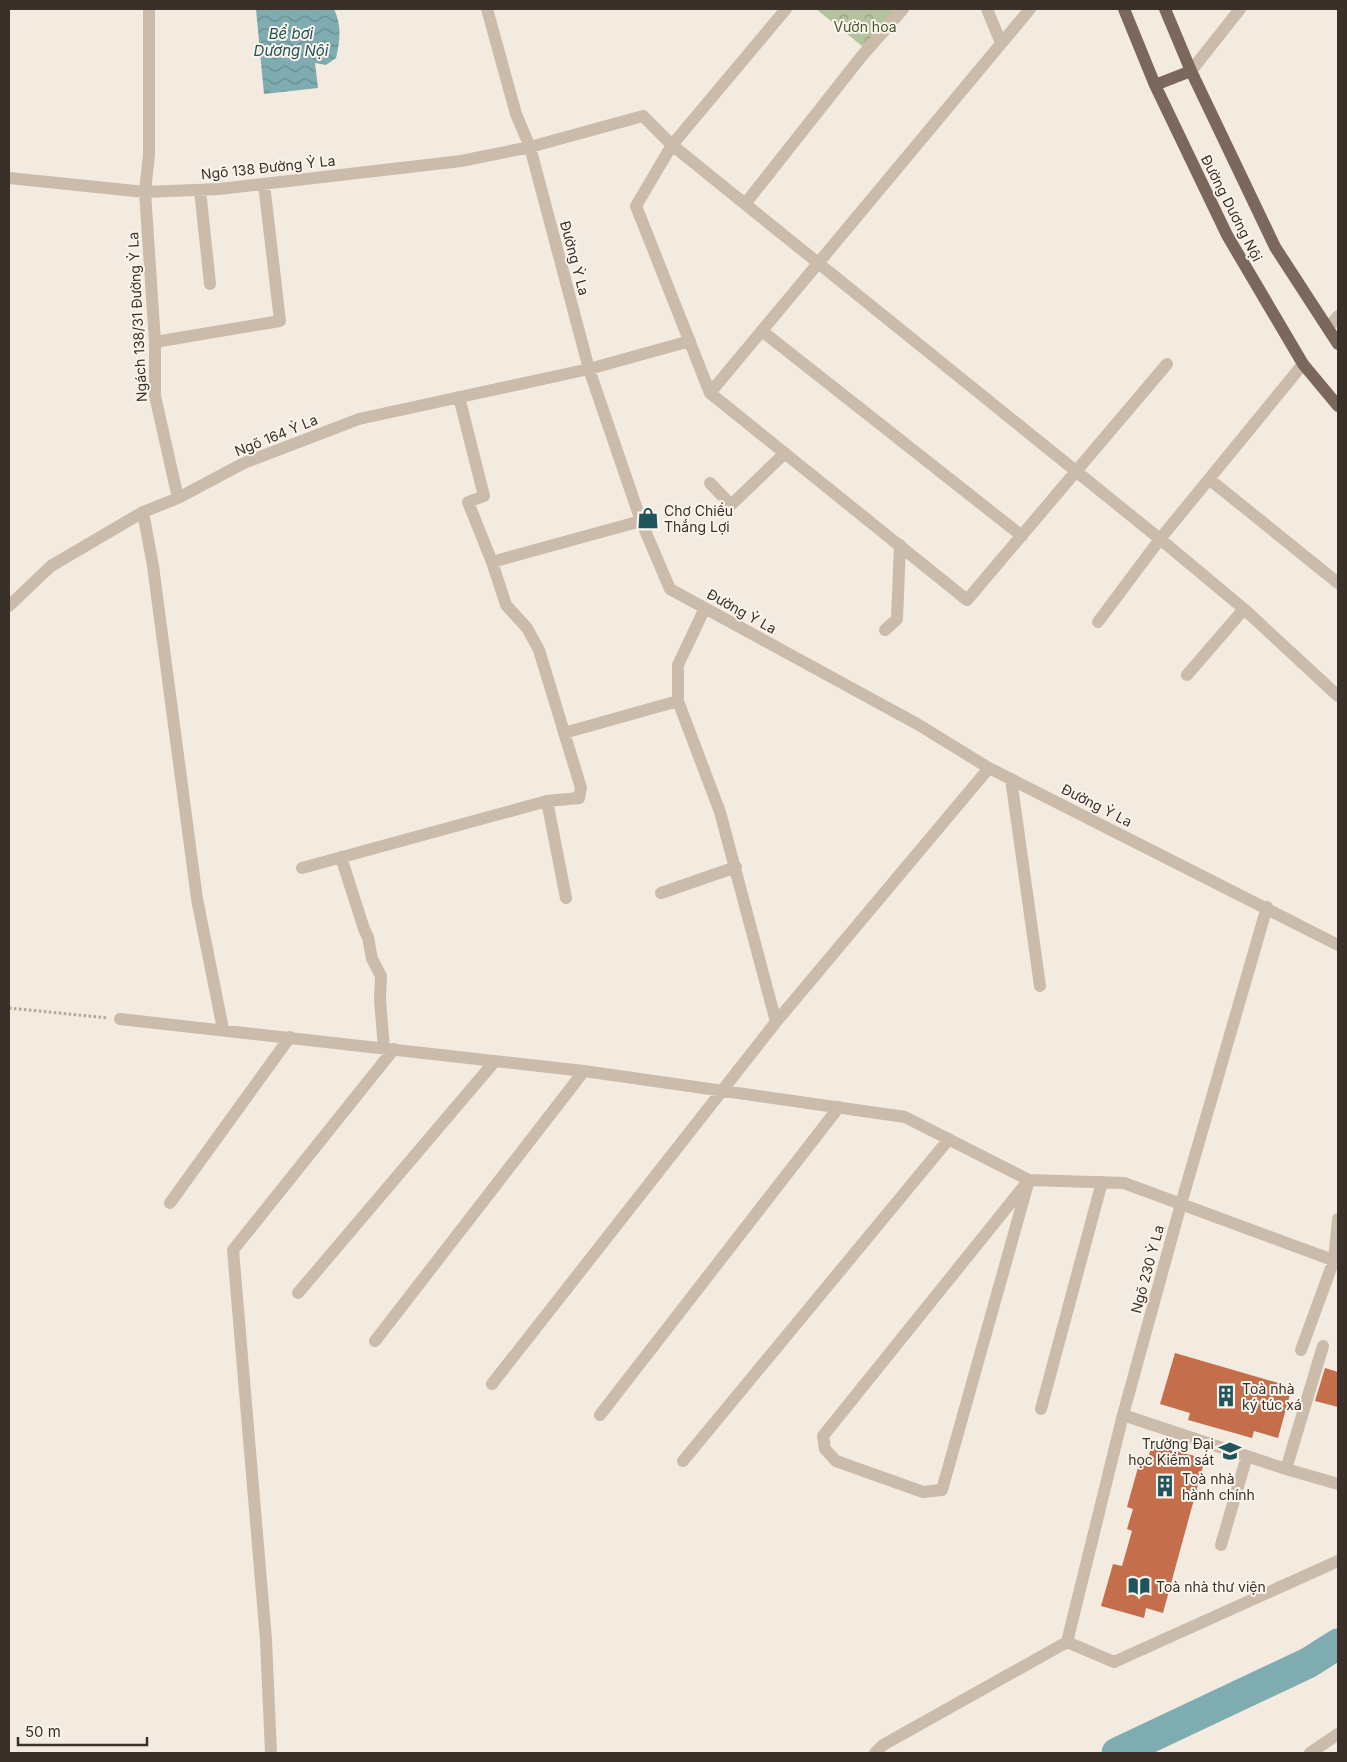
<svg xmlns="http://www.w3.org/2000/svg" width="1347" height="1762" viewBox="0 0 1347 1762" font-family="Inter,sans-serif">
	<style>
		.park { fill: url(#park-crowns) }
		.water { fill: url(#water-waves) }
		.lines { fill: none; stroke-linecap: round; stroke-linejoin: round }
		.river { stroke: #7eacb0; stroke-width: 31 }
		.building { fill: #c56e4c }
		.path { stroke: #b7a595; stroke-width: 3; stroke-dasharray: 2.5 2.5; stroke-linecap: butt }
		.minor { stroke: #cbbbab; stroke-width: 12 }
		.major { stroke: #7b675c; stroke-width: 12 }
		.labels { text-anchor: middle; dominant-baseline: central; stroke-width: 4; stroke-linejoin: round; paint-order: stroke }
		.park-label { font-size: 14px; fill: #47582e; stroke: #faf4ec }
		.street-label { font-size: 14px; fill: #39302a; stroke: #faf4ec }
		.poi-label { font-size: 14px; fill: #39302a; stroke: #faf4ec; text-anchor: start }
		.water-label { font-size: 15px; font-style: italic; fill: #20555b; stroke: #faf4ec }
	</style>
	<defs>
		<pattern id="park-crowns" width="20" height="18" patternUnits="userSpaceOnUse" patternTransform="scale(1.25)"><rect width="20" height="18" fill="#b5c29f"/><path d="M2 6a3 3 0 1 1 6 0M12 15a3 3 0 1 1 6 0" fill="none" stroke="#949e82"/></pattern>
		<pattern id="water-waves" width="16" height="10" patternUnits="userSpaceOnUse" patternTransform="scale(1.25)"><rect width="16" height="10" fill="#7eacb0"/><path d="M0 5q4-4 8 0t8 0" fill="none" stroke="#688c8f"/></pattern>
	</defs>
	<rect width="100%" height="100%" fill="#f3ebe0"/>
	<path class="park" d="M816 9H902L867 50Z"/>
	<path class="water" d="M256 9H334C342 26 340 41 336 58L326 65 315 63 318 88 264 94Z"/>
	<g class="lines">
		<path class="river" d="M1117 1753 1308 1663 1338 1644"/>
	</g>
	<path class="building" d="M1175 1353 1292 1387 1278 1438 1254 1431 1252 1438 1188 1420 1190 1413 1160 1404Z
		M1325 1368 1338 1372V1407L1315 1401Z
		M1152 1444 1205 1459 1163 1613 1146 1608 1144 1618 1101 1606 1113 1564 1122 1566 1132 1531 1127 1529 1133 1509 1127 1507 1139 1464 1146 1466Z"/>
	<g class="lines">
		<path class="path" d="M9 1008 108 1018"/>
		<path class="minor" d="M149 9V154L145 192 155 342V396L178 498
			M487 9 516 114 530 147 589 369 641 521 670 589 919 725 989 768 1338 945
			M786 9 672 145 636 206 710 393 967 600 1167 364
			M987 9 1001 43
			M1191 71 1240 9
			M9 178 145 192 219 189 461 161 530 147 643 116 672 145 1160 539 1244 609 1338 696
			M200 190 210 284
			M745 204 861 57 903 9
			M1328 328 1338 316
			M762 331 1022 536
			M155 342 280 321 264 184
			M710 393 1030 9
			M459 397 484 496 468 502 492 562 641 521
			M1209 479 1338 583
			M710 483 731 505 785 453
			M143 512 153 566 197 899 223 1029
			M9 606 51 566 143 512 178 498 244 463 359 419 589 369 690 341
			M705 608 678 665V701L720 812 776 1022
			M1098 622 1160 539 1303 364
			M885 630 897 619 900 545
			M1187 675 1244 609
			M564 733 678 701
			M1011 779 1040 986
			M547 801 566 898
			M341 857 364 929 368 937 372 959 381 976 380 1000 384 1048
			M302 868 547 801 579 798 581 788 539 650 527 628 506 605 492 562
			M661 893 736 867
			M120 1019 584 1071 905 1117 1029 1180 1124 1183 1338 1262
			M1029 1180 942 1490 923 1492 836 1461 825 1449 823 1436Z
			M170 1203 290 1037
			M298 1293 495 1061
			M375 1341 584 1071
			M1301 1350 1334 1260 1338 1219
			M492 1384 776 1022 989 768
			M1041 1409 1102 1182
			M600 1415 839 1107
			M1123 1415 1286 1469 1338 1484
			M683 1461 949 1139
			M1286 1469 1323 1346
			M1221 1545 1247 1456
			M1067 1642 1123 1415 1181 1204 1267 907
			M1067 1642 1114 1662 1338 1561
			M271 1753 266 1640 233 1250 394 1049
			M875 1753 883 1745 1067 1642
			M1310 1753 1338 1734"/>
		<path class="major" d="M1124 9 1155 85 1227 235 1303 364 1338 406
			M1165 9 1191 71 1275 247 1338 344
			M1155 85 1191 71"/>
	</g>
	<defs>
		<g id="shop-bare" transform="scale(1.725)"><path d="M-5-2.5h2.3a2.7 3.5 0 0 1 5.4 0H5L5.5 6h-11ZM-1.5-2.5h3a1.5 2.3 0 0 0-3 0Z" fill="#20555b" stroke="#faf4ec" stroke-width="2.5" paint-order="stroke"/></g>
		<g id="building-bare" transform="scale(1.725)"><path d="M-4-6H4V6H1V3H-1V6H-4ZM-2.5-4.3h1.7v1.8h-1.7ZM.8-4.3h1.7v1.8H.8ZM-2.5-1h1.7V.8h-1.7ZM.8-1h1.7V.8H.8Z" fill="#20555b" stroke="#faf4ec" stroke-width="2.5" paint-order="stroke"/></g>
		<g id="university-bare" transform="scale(1.725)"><path d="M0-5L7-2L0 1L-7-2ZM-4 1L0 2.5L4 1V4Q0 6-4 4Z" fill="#20555b" stroke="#faf4ec" stroke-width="2.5" paint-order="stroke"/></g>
		<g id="library-bare" transform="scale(1.725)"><path d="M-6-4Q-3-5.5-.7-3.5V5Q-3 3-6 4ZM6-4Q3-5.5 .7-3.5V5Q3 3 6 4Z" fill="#20555b" stroke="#faf4ec" stroke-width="2.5" paint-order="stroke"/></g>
	</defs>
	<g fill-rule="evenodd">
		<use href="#shop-bare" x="648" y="518"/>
		<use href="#building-bare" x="1226" y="1396"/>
		<use href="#university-bare" x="1230" y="1451"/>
		<use href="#building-bare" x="1165" y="1486"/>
		<use href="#library-bare" x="1139" y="1586"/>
	</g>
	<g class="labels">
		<g class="park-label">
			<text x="865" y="26">Vườn hoa</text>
		</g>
		<g class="street-label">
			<text transform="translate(268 167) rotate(-6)">Ngõ 138 Đường Ỷ La</text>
			<text transform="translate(1232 208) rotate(63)">Đường Dương Nội</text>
			<text transform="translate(575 258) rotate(75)">Đường Ỷ La</text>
			<text transform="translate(137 317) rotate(-93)">Ngách 138/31 Đường Ỷ La</text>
			<text transform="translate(276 435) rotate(-22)">Ngõ 164 Ỷ La</text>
			<text transform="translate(742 611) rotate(29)">Đường Ỷ La</text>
			<text transform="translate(1097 805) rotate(27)">Đường Ỷ La</text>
			<text transform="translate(1147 1269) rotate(-75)">Ngõ 230 Ỷ La</text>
		</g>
		<g class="poi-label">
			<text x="664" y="510">Chợ Chiều<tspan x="664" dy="16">Thắng Lợi</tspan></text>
			<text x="1242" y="1388">Toà nhà<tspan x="1242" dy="16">ký túc xá</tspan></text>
			<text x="1214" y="1443" text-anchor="end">Trường Đại<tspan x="1214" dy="16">học Kiểm sát</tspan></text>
			<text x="1182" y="1478">Toà nhà<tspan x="1182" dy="16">hành chính</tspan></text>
			<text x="1156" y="1586">Toà nhà thư viện</text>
		</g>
		<g class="water-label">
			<text x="291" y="33">Bể bơi<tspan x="291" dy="17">Dương Nội</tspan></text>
		</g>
	</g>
	<rect width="1347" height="1762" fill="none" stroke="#39302a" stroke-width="20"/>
	<path d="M18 1737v8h129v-8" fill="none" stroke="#39302a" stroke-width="2.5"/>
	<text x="25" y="1737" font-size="15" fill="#39302a" stroke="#faf4ec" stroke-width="4" paint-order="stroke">50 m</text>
</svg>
